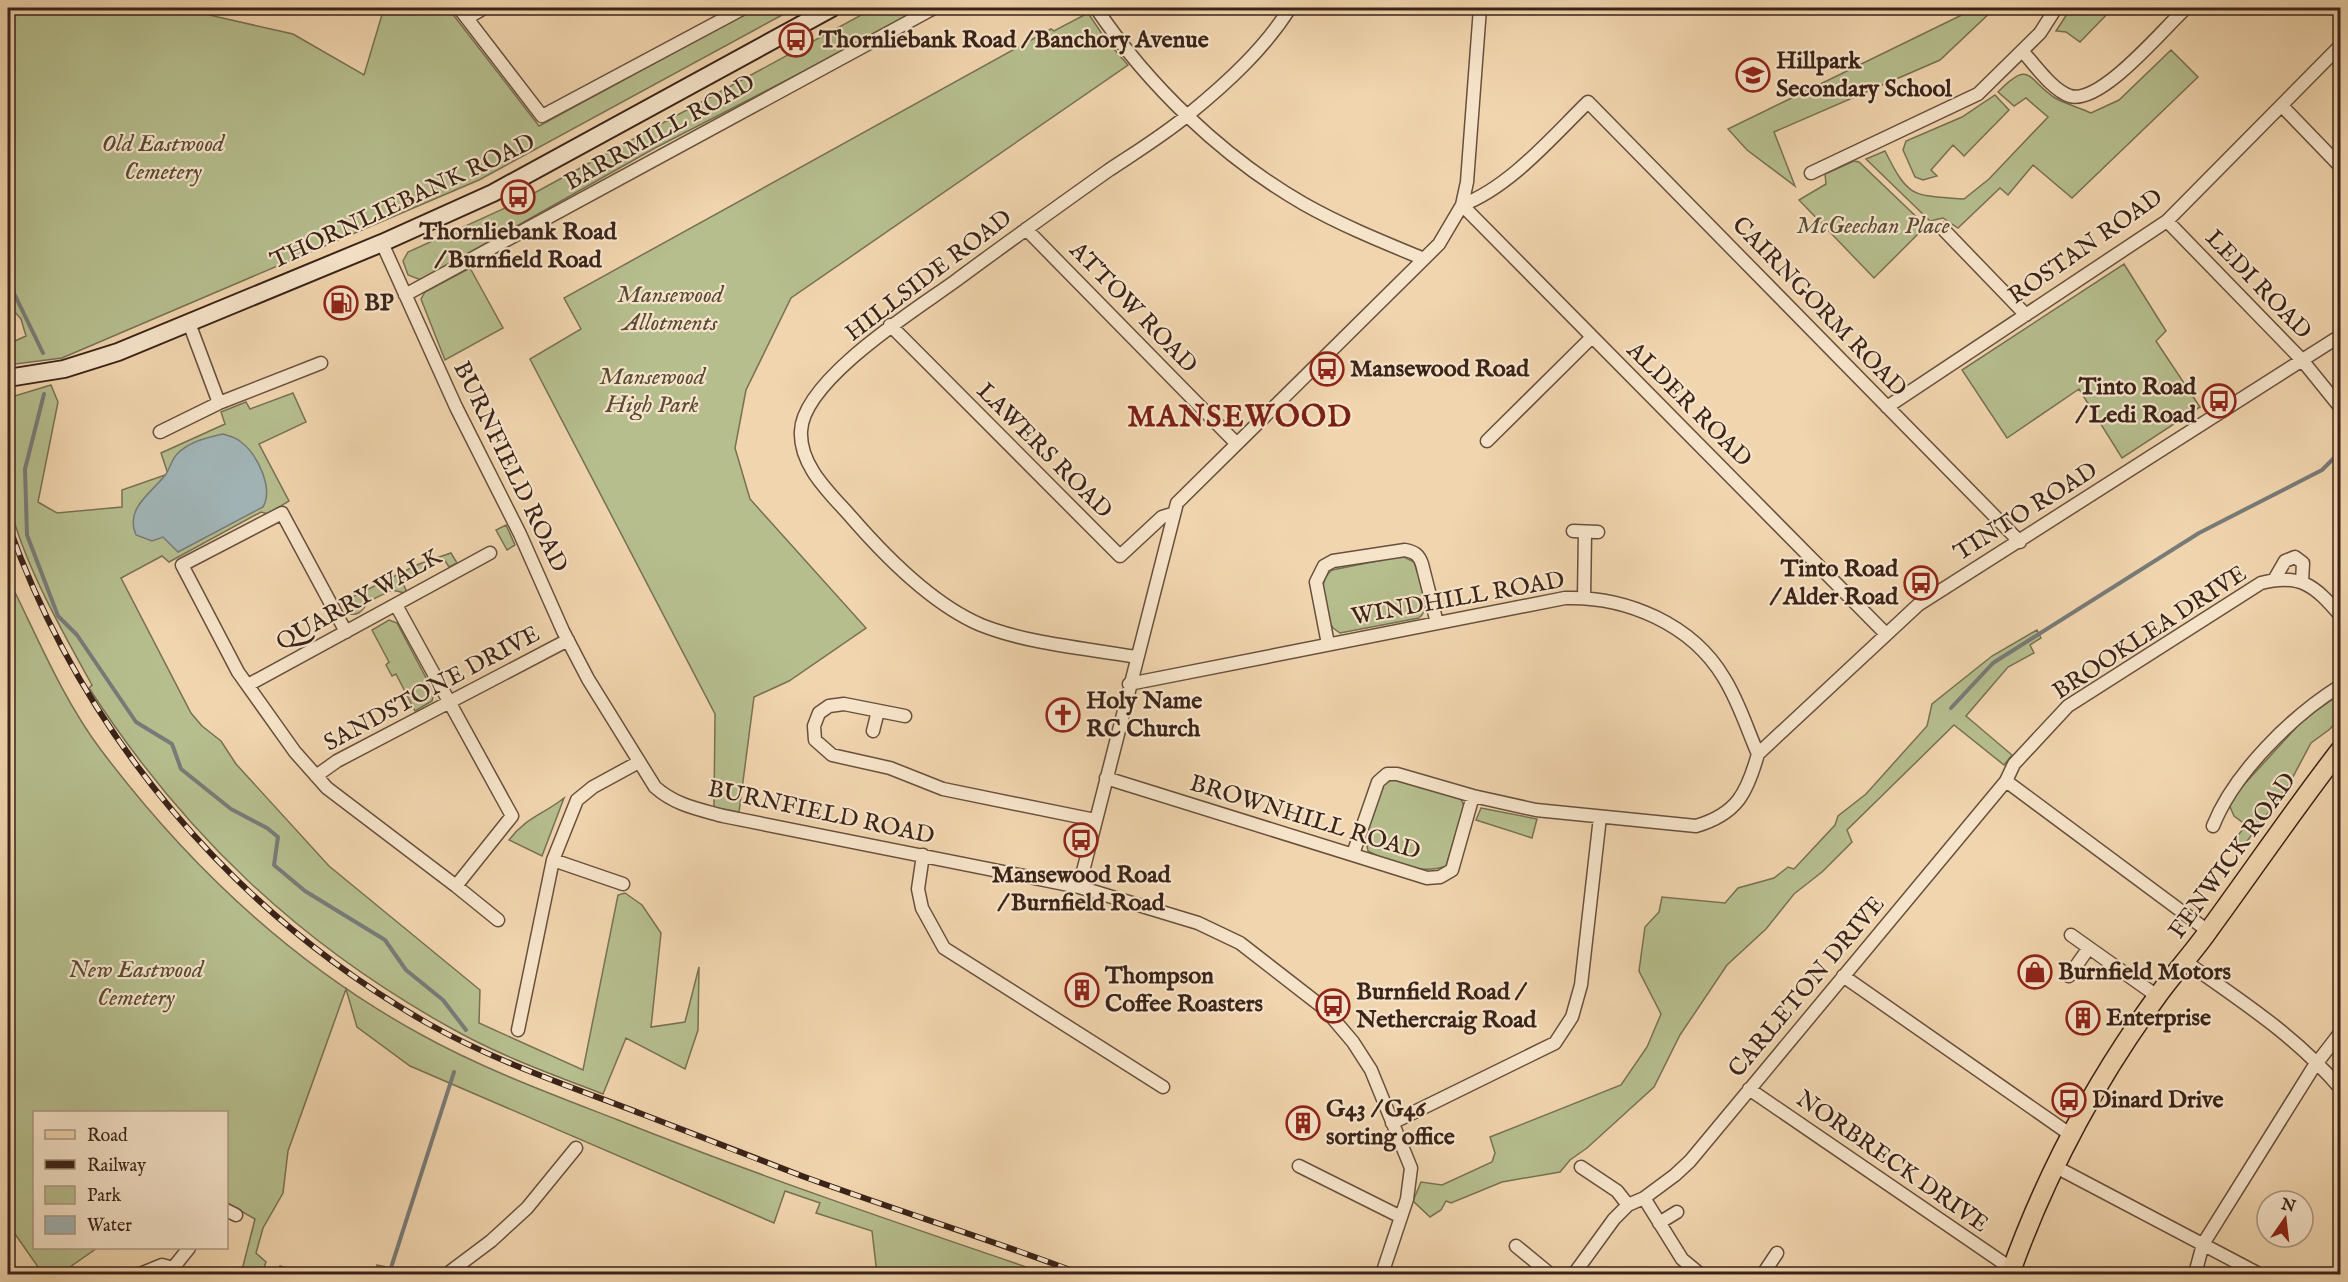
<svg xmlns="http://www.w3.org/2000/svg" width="2348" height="1282" viewBox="0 0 2348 1282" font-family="'IM FELL English',serif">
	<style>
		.green { fill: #b6be8e; stroke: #787054; stroke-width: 1.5 }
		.water { fill: #a1b5b7; stroke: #787b78; stroke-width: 1.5 }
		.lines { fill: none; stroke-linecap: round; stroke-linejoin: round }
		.stream { stroke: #787b78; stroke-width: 4 }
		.street-casing { stroke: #68503e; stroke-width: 15 }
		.secondary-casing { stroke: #3a2319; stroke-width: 20 }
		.primary-casing { stroke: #3a2319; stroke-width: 21 }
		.street { stroke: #f6e4ca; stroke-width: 12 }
		.secondary { stroke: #f6e4ca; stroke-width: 16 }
		.primary { stroke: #f1d5ae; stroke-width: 18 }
		.rail-casing { stroke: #3a2319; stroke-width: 6 }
		.rail { stroke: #f6e4ca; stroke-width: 4; stroke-dasharray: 11; stroke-linecap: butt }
		.labels { text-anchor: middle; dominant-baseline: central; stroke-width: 4.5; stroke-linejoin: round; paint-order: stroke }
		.poi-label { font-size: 24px; font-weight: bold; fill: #3a2319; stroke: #f6e4ca; text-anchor: start }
		.street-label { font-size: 24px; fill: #3a2319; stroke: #f6e4ca }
		.park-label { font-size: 24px; font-style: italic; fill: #594a36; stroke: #f6e4ca }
		.district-label { font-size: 30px; font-weight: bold; letter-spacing: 1.5px; fill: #7a1f14; stroke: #f6e4ca }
	</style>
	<rect width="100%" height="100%" fill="#f1d5ae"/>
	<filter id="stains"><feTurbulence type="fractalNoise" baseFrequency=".00333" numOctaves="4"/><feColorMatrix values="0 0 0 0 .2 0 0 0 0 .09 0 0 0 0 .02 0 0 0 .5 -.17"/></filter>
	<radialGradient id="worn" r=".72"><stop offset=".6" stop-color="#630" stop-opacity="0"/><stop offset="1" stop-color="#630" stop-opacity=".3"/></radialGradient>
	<path class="green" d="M8 8H210L209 15 293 34 364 75 384 8H448L539 126 756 8H795L479 180 62 358 8 365V344L26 336 21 319 8 304Z
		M261 8H375L319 13Z
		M874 8H921L824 61 655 148 421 280 408 275 403 261 408 252 516 203Z
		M1976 8H1995L1940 60 1774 132 1795 186 1747 150 1728 129Z
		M2071 8H2113L2080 42 2066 32 2056 31Z
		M1088 13 1106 40 1128 65 791 298 746 390 735 448 750 499 866 628 789 681 754 697 739 812 714 807 715 714 530 359 581 329 564 298 1051 29 1054 31Z
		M2171 50 2198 77 2072 198 2033 165 2008 195 2000 188 1958 228 1943 218 1930 221 1866 159 1885 151C1909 199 1912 195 1964 199L1989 179 2048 117 2026 98 2014 106 1998 92C2031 58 2027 80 2055 98 2066 104 2080 108 2091 113L2119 100Z
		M1995 95 2009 110 1964 156 1953 145 1931 170 1937 176 1923 180 1915 177 1903 150 1906 141 1962 117Z
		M1854 161 1859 162 1926 226 1874 278 1799 200 1826 184 1825 174Z
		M2124 264 2166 331 2156 341 2200 407 2122 458 2079 389 2007 438 1962 370Z
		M470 268 503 328 445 360 421 299 425 292Z
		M51 385 58 402 38 502 57 513 122 507V490L168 474 161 453 225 424 221 412 246 402 250 409 293 393 306 422 259 444 289 501 268 514 261 512 169 562 162 556 121 578 191 713 202 726 221 741 236 764 329 866 480 990 479 1023 583 1070 618 895 625 893 642 905 661 933 651 1027 685 1022 699 967 698 1030 685 1069 626 1038 603 1094C551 1074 498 1055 449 1027 298 943 182 832 89 688L92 685C64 635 17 552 8 495 3 468 8 427 8 398Z
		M506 525 515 545 507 550 496 530Z
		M451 553 457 563 449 567 444 559 402 581 406 590 405 593 392 590C385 594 375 597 369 602 362 609 361 616 349 614L342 602 419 564Z
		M1402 556 1414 562C1418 577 1434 607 1419 618L1340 633 1333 628C1323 612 1316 582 1332 570Z
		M8 578C37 636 62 698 101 750 187 864 294 965 420 1034 483 1069 551 1094 618 1120 759 1176 903 1225 1047 1274H958L929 1269 926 1274H877L872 1231 816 1213 820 1203 785 1191 774 1223 410 1066 357 1027 346 989 288 1151 283 1193 263 1228 256 1253 266 1262 262 1274H241L255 1219 227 1203 226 1112H34V1248H97L60 1274H43L8 1224Z
		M389 620 397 623 434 693 432 701 415 711 396 674 392 676 386 665 389 662 372 630Z
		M2037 630 2041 638 2030 645 2034 653 2008 667 1966 716 2012 755 2004 765 1954 725 1847 830 1852 842 1822 872 1794 894 1766 929 1727 965 1680 1035 1654 1087 1587 1148 1570 1160 1560 1172 1502 1182 1451 1203 1446 1201 1441 1210 1430 1217 1413 1201 1421 1182 1442 1185 1492 1162 1495 1153 1490 1137 1621 1085 1647 1047 1661 1014 1639 971 1645 927 1659 912 1662 897 1725 903 1738 888 1774 878 1788 867 1794 869 1835 825 1838 816 1866 794 1927 726 1932 704 1992 656Z
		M2340 694V717L2330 729 2311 743 2288 786 2242 848 2233 842 2246 825 2234 816 2228 802 2303 720Z
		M1393 779 1461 799 1464 806 1446 866C1421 875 1390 863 1368 851 1362 829 1376 804 1384 784Z
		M564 798 542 856 509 840C525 818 544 814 564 798Z
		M1481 808 1537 819 1532 838 1476 820Z
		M377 1265 405 1271 404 1274H376Z
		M280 1266 310 1274H279Z"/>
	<path class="water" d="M223 434C229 436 236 437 241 442 257 454 274 488 263 507L178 552 163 537 152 541 136 535C124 508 152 493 166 474 170 468 172 459 177 454 190 441 206 438 223 434Z"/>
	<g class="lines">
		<path class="stream" d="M8 105V116
			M8 281 43 353
			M44 394 25 469 27 535 58 616 77 635 136 722 172 744 181 769 231 809 267 828 278 837 274 865 305 891 385 940 406 970 443 1000 466 1030
			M1951 708 1993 663 2199 533 2322 470 2340 452
			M389 1274 454 1072"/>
		<g class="street-casing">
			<path id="street" d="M459 8 542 116 744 8
				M1096 8C1148 85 1222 157 1304 204 1343 226 1383 242 1424 259
				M467 18 484 8
				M2023 52C2036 66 2052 90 2070 96 2101 105 2164 28 2186 8
				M2282 106 2340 166
				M1811 173 1978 94 2040 33 2056 8
				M2167 221 2302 360 2340 407
				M1026 229 1236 443
				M1943 229 2026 315
				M382 243 456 407 520 534 563 631 588 679 655 787C675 805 698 809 723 816L1079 887 1198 923 1240 943 1325 1009 1353 1042 1371 1070 1411 1168 1407 1199 1382 1274
				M405 295 934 8
				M189 323 219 403
				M890 325 1120 556 1162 517 1172 514
				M1887 407 2167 221 2340 46
				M160 432 219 403 321 363
				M1487 441 1592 337
				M1573 531 1598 532
				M2274 580 2285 561 2295 557 2303 563 2302 582
				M1584 598 1585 532
				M346 632 282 513 182 565 238 672 295 752 327 788 456 886 512 816 396 605
				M1886 634 1462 205C1510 187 1552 137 1588 102L2020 542
				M1328 644 1316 582 1324 566 1333 561 1405 550C1415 552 1419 555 1422 564L1437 623
				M1136 657C1085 648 1029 644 981 625 934 605 885 556 852 518 831 494 799 466 801 431 803 380 915 310 954 282 1005 244 1057 207 1109 170 1136 152 1164 135 1189 114 1227 83 1264 49 1290 8
				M1129 684 1565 598C1626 596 1692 624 1724 678 1739 702 1747 729 1758 754
				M248 685 490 553
				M905 716 844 704 829 706 819 713 814 726 815 740 832 755 890 768 943 789 1095 820
				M873 731 878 711
				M1758 754 1918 605 2340 336
				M316 776 337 761 568 640
				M1106 778 1427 878 1440 877 1452 870 1473 796
				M2006 781 2208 931
				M2213 826C2234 773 2292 716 2340 686
				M1353 854 1378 782 1387 774H1397L1473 796 1536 810 1696 826C1737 814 1747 793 1758 754
				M923 855 918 889 922 908 944 948 1163 1087
				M553 860 623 884
				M456 886 498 920
				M1079 887 1177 503 1439 244 1462 205 1467 182 1480 8
				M2071 935 2157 996
				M2186 962C2241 1001 2296 1036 2340 1088
				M1843 976 2071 1135
				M2069 976 2088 949
				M518 1030 553 860 577 800 593 787 639 762
				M1749 1089 2012 1269
				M1392 1123 1555 1043 1572 1017 1581 985 1600 817
				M1299 1166 1401 1217
				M1581 1167 1617 1191 1628 1205
				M2056 1167 2259 1274
				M1644 1198 1682 1259 1700 1274
				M226 1210 236 1215
				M1659 1223 1677 1212
				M1516 1246 1550 1274
				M140 1274 162 1265 173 1268 189 1248
				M447 1274 491 1241 527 1208 576 1148
				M1574 1274 1614 1219 1628 1205 1644 1198 1675 1175 1690 1161 2006 781 2014 764 2068 706 2261 583C2301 573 2315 586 2340 615
				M1763 1274 1777 1253
				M2195 1274 2203 1244 2313 1068 2340 1033"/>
		</g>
		<g class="secondary-casing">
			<path id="secondary" d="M8 378 64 369 118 352 382 243 493 193 832 8"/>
		</g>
		<g class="primary-casing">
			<path id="primary" d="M2010 1274C2045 1176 2095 1082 2156 998 2173 974 2193 953 2209 930 2253 870 2295 808 2340 750"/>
		</g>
		<use href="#street" class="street"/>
		<use href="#secondary" class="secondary"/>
		<use href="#primary" class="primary"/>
		<g class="rail-casing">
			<path id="rail" d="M8 524C82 734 233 912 427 1023 496 1062 569 1086 642 1114 696 1135 749 1156 802 1176 895 1210 989 1239 1081 1274"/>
		</g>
		<use href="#rail" class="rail"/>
	</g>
	<defs>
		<g id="bus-ring" transform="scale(1.725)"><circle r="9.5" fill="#f6e4ca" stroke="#8f2418" stroke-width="1.5"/><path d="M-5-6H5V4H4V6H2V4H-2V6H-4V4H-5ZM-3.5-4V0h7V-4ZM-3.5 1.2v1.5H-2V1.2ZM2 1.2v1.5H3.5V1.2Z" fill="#8f2418"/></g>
		<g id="school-ring" transform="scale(1.725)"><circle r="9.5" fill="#f6e4ca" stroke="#8f2418" stroke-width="1.5"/><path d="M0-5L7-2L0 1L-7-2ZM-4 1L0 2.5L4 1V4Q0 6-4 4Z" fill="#8f2418"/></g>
		<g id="fuel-ring" transform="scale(1.725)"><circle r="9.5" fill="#f6e4ca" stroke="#8f2418" stroke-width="1.5"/><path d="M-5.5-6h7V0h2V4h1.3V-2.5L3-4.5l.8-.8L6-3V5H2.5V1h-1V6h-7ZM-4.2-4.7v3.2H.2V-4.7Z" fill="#8f2418"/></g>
		<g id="church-ring" transform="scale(1.725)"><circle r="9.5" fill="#f6e4ca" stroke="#8f2418" stroke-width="1.5"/><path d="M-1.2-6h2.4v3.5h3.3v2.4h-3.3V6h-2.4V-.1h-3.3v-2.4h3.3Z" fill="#8f2418"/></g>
		<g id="shop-ring" transform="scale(1.725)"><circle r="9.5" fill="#f6e4ca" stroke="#8f2418" stroke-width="1.5"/><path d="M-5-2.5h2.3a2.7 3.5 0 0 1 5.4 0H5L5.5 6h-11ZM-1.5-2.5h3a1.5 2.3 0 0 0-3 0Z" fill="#8f2418"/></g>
		<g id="building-ring" transform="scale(1.725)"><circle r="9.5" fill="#f6e4ca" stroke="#8f2418" stroke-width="1.5"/><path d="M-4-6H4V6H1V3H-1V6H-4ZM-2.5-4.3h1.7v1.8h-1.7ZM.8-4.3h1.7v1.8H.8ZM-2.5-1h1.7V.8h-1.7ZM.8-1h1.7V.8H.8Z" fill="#8f2418"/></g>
	</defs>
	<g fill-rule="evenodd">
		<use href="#bus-ring" x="796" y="40"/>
		<use href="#school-ring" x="1753" y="75"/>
		<use href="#bus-ring" x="518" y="197"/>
		<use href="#fuel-ring" x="341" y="303"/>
		<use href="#bus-ring" x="1327" y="369"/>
		<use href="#bus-ring" x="2219" y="401"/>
		<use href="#bus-ring" x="1921" y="583"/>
		<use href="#church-ring" x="1063" y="715"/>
		<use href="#bus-ring" x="1081" y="840"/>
		<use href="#shop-ring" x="2035" y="972"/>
		<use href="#building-ring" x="1082" y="990"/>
		<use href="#bus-ring" x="1333" y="1006"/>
		<use href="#building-ring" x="2083" y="1018"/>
		<use href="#bus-ring" x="2069" y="1100"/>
		<use href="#building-ring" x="1303" y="1123"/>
	</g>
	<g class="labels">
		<g class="poi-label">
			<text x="819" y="40">Thornliebank Road / Banchory Avenue</text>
			<text x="1776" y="61">Hillpark<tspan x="1776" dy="28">Secondary School</tspan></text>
			<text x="518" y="232" text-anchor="middle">Thornliebank Road<tspan x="518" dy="28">/ Burnfield Road</tspan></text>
			<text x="364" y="303">BP</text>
			<text x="1350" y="369">Mansewood Road</text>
			<text x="2196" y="387" text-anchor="end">Tinto Road<tspan x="2196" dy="28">/ Ledi Road</tspan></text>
			<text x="1898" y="569" text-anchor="end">Tinto Road<tspan x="1898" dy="28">/ Alder Road</tspan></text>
			<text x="1086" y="701">Holy Name<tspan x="1086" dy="28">RC Church</tspan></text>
			<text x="1081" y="875" text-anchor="middle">Mansewood Road<tspan x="1081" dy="28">/ Burnfield Road</tspan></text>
			<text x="2058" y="972">Burnfield Motors</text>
			<text x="1105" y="976">Thompson<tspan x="1105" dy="28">Coffee Roasters</tspan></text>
			<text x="1356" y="992">Burnfield Road /<tspan x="1356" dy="28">Nethercraig Road</tspan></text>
			<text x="2106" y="1018">Enterprise</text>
			<text x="2092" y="1100">Dinard Drive</text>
			<text x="1326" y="1109">G43 / G46<tspan x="1326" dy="28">sorting office</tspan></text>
		</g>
		<g class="street-label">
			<text transform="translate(660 133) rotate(-29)">BARRMILL ROAD</text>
			<text transform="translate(403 202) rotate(-25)">THORNLIEBANK ROAD</text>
			<text transform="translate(2086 247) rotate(-35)">ROSTAN ROAD</text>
			<text transform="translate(929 276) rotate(-37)">HILLSIDE ROAD</text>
			<text transform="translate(2258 285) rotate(46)">LEDI ROAD</text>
			<text transform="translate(1819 307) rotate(46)">CAIRNGORM ROAD</text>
			<text transform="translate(1133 308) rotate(46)">ATTOW ROAD</text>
			<text transform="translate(1689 405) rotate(45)">ALDER ROAD</text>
			<text transform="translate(1044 451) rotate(45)">LAWERS ROAD</text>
			<text transform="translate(510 467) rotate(64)">BURNFIELD ROAD</text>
			<text transform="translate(2026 512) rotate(-32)">TINTO ROAD</text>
			<text transform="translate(1458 599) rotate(-10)">WINDHILL ROAD</text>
			<text transform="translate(359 600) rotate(-29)">QUARRY WALK</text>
			<text transform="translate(2150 633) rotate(-33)">BROOKLEA DRIVE</text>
			<text transform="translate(432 689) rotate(-28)">SANDSTONE DRIVE</text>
			<text transform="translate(821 813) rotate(12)">BURNFIELD ROAD</text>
			<text transform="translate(1305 818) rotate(17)">BROWNHILL ROAD</text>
			<text transform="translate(2233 856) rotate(-54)">FENWICK ROAD</text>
			<text transform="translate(1807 987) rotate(-50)">CARLETON DRIVE</text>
			<text transform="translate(1892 1162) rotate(35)">NORBRECK DRIVE</text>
		</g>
		<g class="park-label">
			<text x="163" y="144">Old Eastwood<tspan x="163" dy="28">Cemetery</tspan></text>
			<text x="1873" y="226">McGeechan Place</text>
			<text x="670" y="295">Mansewood<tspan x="670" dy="28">Allotments</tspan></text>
			<text x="652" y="377">Mansewood<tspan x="652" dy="28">High Park</tspan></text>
			<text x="136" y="970">New Eastwood<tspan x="136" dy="28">Cemetery</tspan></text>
		</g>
		<g class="district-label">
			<text x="1240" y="418">MANSEWOOD</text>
		</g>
	</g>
	<rect width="2348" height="1282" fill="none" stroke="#f1d5ae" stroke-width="30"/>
	<rect x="9" y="9" width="2330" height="1264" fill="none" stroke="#3a2319" stroke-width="3"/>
	<rect x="15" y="15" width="2318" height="1252" fill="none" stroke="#3a2319" stroke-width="1.5"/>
	<rect x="33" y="1111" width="195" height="138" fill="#f6e4ca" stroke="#ab9783" stroke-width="1.5"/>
	<rect x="45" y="1130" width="30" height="9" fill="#f1d5ae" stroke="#ab9783" stroke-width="1.5"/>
	<text x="87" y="1141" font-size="18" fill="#3a2319">Road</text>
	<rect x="45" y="1160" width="30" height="9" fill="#3a2319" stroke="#ab9783" stroke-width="1.5"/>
	<text x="87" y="1171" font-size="18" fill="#3a2319">Railway</text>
	<rect x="45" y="1186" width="30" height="18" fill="#b6be8e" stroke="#ab9783" stroke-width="1.5"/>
	<text x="87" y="1201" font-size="18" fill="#3a2319">Park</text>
	<rect x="45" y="1216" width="30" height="18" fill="#a1b5b7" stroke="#ab9783" stroke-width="1.5"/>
	<text x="87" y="1231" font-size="18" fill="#3a2319">Water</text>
	<g transform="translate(2285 1219) rotate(14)"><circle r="28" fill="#f6e4ca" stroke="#ab9783" stroke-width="1.5"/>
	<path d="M0-4.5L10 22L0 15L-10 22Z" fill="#8f2418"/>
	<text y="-9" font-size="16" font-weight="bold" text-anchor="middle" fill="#3a2319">N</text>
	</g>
	<rect width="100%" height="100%" filter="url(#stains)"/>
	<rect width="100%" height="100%" fill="url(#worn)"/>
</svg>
